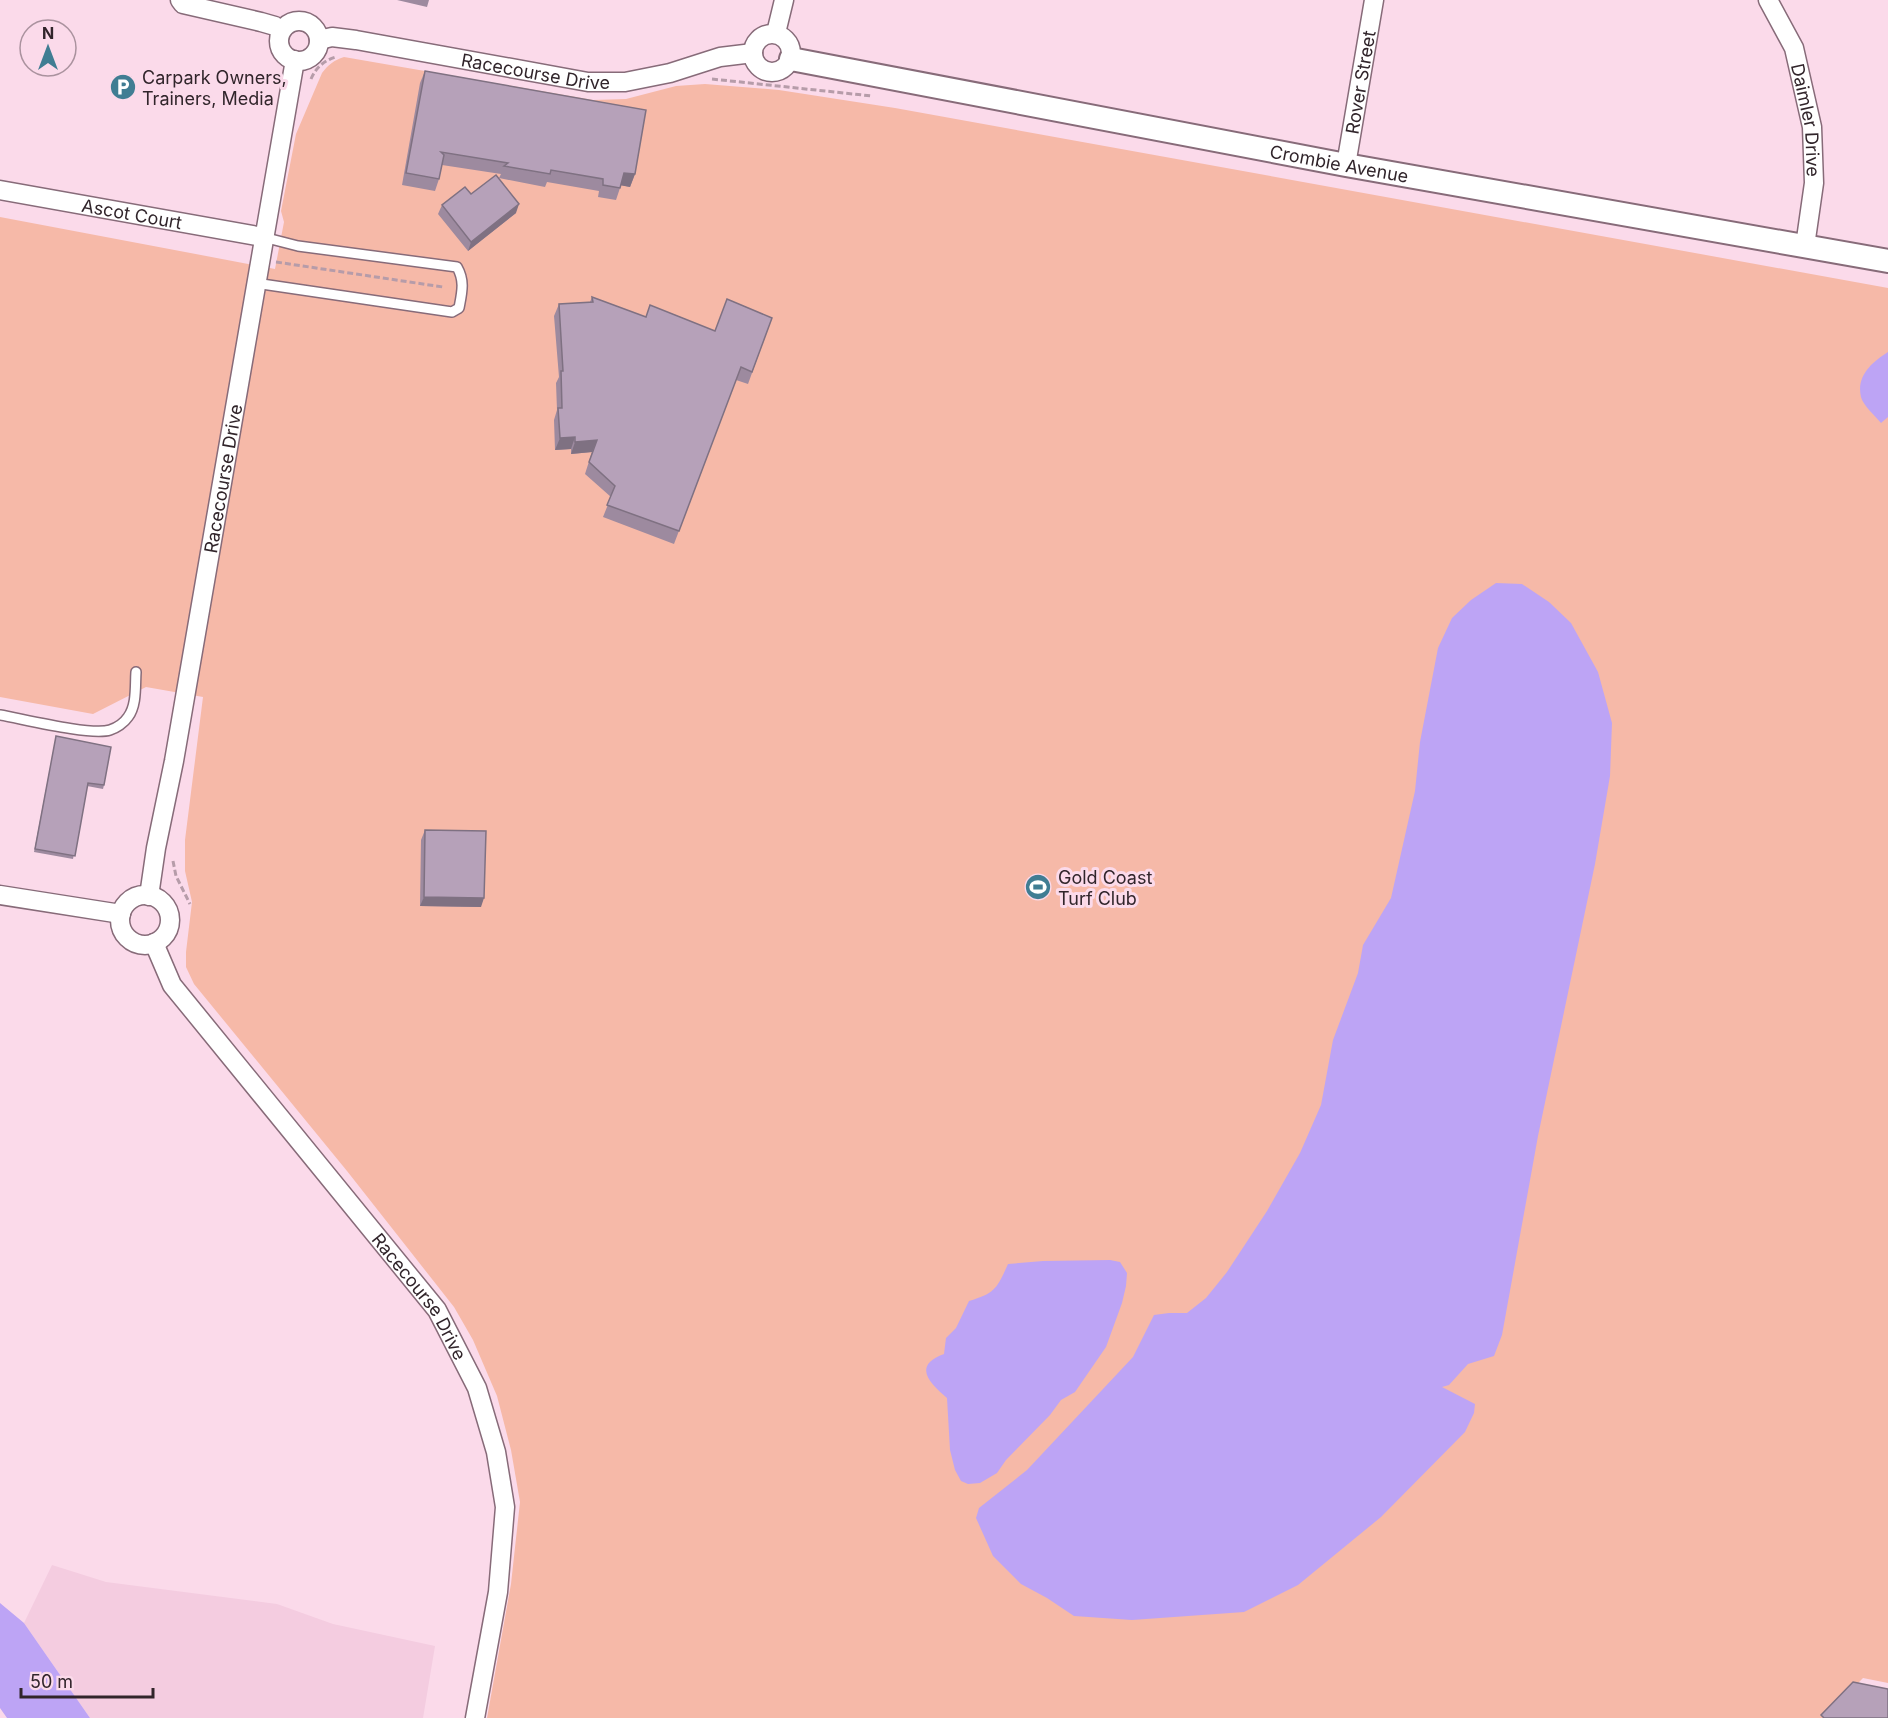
<svg xmlns="http://www.w3.org/2000/svg" width="1888" height="1718" viewBox="0 0 1888 1718" font-family="Inter,sans-serif">
	<style>
		.built { fill: #f4cce0 }
		.green { fill: #f6b9a8 }
		.water { fill: #bda4f5 }
		.lines { fill: none; stroke-linecap: round; stroke-linejoin: round }
		.service-casing { stroke: #876b79; stroke-width: 12 }
		.minor-casing { stroke: #876b79; stroke-width: 21 }
		.tertiary-casing { stroke: #876b79; stroke-width: 26 }
		.path { stroke: #b69ca9; stroke-width: 3; stroke-dasharray: 6 3; stroke-linecap: butt }
		.service { stroke: #fff; stroke-width: 9 }
		.minor { stroke: #fff; stroke-width: 18 }
		.tertiary { stroke: #fff; stroke-width: 22 }
		.wall { fill: #9d8a9f }
		.shaded-wall { fill: #7f7182 }
		.building { fill: #b6a1b9; stroke: #7f7182; stroke-width: 1.5 }
		.labels { text-anchor: middle; dominant-baseline: central; stroke-width: 6; stroke-linejoin: round; paint-order: stroke }
		.street-label { font-size: 18px; fill: #31252b; stroke: #fbdaea }
		.poi-label { font-size: 18px; fill: #31252b; stroke: #fbdaea; text-anchor: start }
	</style>
	<rect width="100%" height="100%" fill="#fbdaea"/>
	<path class="built" d="M52 1565 106 1582 277 1604 333 1624 435 1646 423 1718H90L24 1623Z"/>
	<path class="green" d="M344 57 593 100 626 99 676 86 705 84 779 90 895 108 1888 288V1683L1863 1678 1824 1718H487L511 1584 520 1502 511 1450 497 1396 473 1340 454 1307 347 1171 194 984 186 967V952L192 902 185 871V840L203 697 146 687 93 714 0 697V217L275 269 284 222 281 211 296 134 322 73C328 65 334 60 344 57Z"/>
	<path class="water" d="M1888 352V417L1881 423C1875 416 1863 405 1861 397 1856 376 1872 362 1888 352Z
		M1496 583 1522 584 1549 602 1571 623 1598 672 1612 723 1610 776 1595 864 1538 1136 1502 1335 1494 1356 1468 1364 1449 1385 1442 1387 1475 1404 1474 1413 1465 1432 1381 1517 1298 1585 1244 1612 1132 1620 1074 1616 1047 1598 1021 1584 993 1556 976 1518 979 1508 1027 1470 1133 1357 1154 1315 1169 1313H1187L1206 1298 1227 1272 1267 1211 1300 1153 1321 1105 1333 1040 1358 973 1363 945 1391 898 1415 791 1420 742 1438 648 1452 618 1471 600Z
		M1110 1260 1120 1262 1127 1273 1126 1286 1122 1303 1106 1347 1075 1392 1061 1400 1050 1415 1006 1460 997 1473 980 1483 968 1484 961 1481 955 1470 950 1450 947 1398C931 1384 911 1366 944 1354L946 1338 956 1328 969 1301C996 1293 997 1288 1008 1264L1043 1261Z
		M0 1603 24 1623 90 1718H7L0 1708Z"/>
	<g class="lines">
		<g class="service-casing">
			<path id="service" d="M255 283 452 312 459 308C462 292 465 281 457 267L298 246 263 237
				M0 715C23 719 91 736 110 730 116 728 124 723 128 717 137 705 135 686 136 672"/>
		</g>
		<g class="minor-casing">
			<g id="minor">
				<path d="M180 0 183 4 261 22 275 26 282 30"/>
				<path id="s1" d="M1768 0 1794 48 1812 127 1814 183 1805 246"/>
				<circle cx="299" cy="41" r="20"/>
				<path d="M776 33 784 0"/>
				<circle cx="772" cy="53" r="19"/>
				<path id="s2" d="M319 40 332 37 356 40 588 82H625L670 73 720 57 753 53"/>
				<path id="s3" d="M1346 165 1374 0"/>
				<path id="s4" d="M0 190 263 237"/>
				<path d="M0 895 121 914"/>
				<circle cx="145" cy="920" r="25"/>
				<path id="s5" d="M149 896 156 848 174 761 295 60"/>
				<path id="s6" d="M154 943 172 985 437 1310 477 1388 496 1452 505 1507 498 1592 475 1718"/>
			</g>
		</g>
		<g class="tertiary-casing">
			<g id="tertiary">
				<path id="s7" d="M791 59 1346 165 1888 261"/>
			</g>
		</g>
		<path class="path" d="M311 79C316 67 325 60 336 57
			M712 79 872 96
			M276 262 443 287
			M173 861 176 876 190 904"/>
		<use href="#service" class="service"/>
		<use href="#minor" class="minor"/>
		<use href="#tertiary" class="tertiary"/>
	</g>
	<path class="wall" d="M397 0H429L427 7Z
		M425 71 635 174 630 187 621 185 616 200 598 197 599 191 547 182 545 187 499 178 501 174 442 165 439 179 435 191 402 185 420 83Z
		M471 194 516 213 468 251 438 214 442 205Z
		M592 297 645 317 715 331 772 318 748 384 736 380 674 544 603 517 611 497 585 474 592 452 571 454V449L555 450 554 420 557 410 556 383 559 377 554 316 559 304 590 302Z
		M56 736 104 785 103 789 87 786 73 859 34 852Z
		M425 830 481 907 420 906 421 840Z"/>
	<path class="shaded-wall" d="M624 173 635 174 630 187 619 185Z
		M519 204 516 213 468 251 471 242Z
		M575 437 571 449 555 450 560 438Z
		M597 440 592 452 571 454 575 442Z
		M424 897 484 898 481 907 420 906Z"/>
	<path class="building" d="M425 71 646 110 635 174 624 173 620 188 603 185V179L551 170 550 174 504 166 508 163 441 152 444 155 439 179 406 173Z
		M496 175 519 204 471 242 442 205 465 187 471 194Z
		M592 297 646 317 650 305 715 331 727 299 772 318 752 372 741 367 679 531 607 505 615 486 589 462 597 440 575 442V437L560 438 558 408H562L561 371H563L559 304 593 302Z
		M56 736 111 747 104 785 88 783 75 856 35 849Z
		M425 830 486 831 484 898 424 897Z
		M1853 1682 1888 1689V1718H1824L1821 1715Z"/>
	<defs>
		<g id="parking-disc" transform="scale(1.35)"><circle r="9.5" fill="#407d93" stroke="#fbdaea"/><path d="M-3.5-5.5H1a3.5 3.5 0 0 1 0 7H-1V5.5H-3.5ZM-1-3.4V-.6H.8a1.4 1.4 0 0 0 0-2.8Z" fill="#fff"/></g>
		<g id="stadium-disc" transform="scale(1.35)"><circle r="9.5" fill="#407d93" stroke="#fbdaea"/><path d="M0-5a6.5 5 0 1 0 0 10a6.5 5 0 1 0 0-10ZM-3.5-1.8h7v3.6h-7Z" fill="#fff"/></g>
	</defs>
	<g fill-rule="evenodd">
		<use href="#parking-disc" x="123" y="87"/>
		<use href="#stadium-disc" x="1038" y="887"/>
	</g>
	<g class="labels">
		<g class="street-label">
			<text stroke="none"><textPath href="#s2" startOffset="220">Racecourse Drive</textPath></text>
			<text stroke="none"><textPath href="#s3" startOffset="84">Rover Street</textPath></text>
			<text stroke="none"><textPath href="#s1" startOffset="128">Daimler Drive</textPath></text>
			<text stroke="none"><textPath href="#s7" startOffset="558">Crombie Avenue</textPath></text>
			<text stroke="none"><textPath href="#s4" startOffset="134">Ascot Court</textPath></text>
			<text stroke="none"><textPath href="#s5" startOffset="424">Racecourse Drive</textPath></text>
			<text stroke="none"><textPath href="#s6" startOffset="444">Racecourse Drive</textPath></text>
		</g>
		<g class="poi-label">
			<text x="142" y="77">Carpark Owners,<tspan x="142" dy="21">Trainers, Media</tspan></text>
			<text x="1058" y="877">Gold Coast<tspan x="1058" dy="21">Turf Club</tspan></text>
		</g>
	</g>
	<g transform="translate(48 48)"><circle r="28" fill="#fbdaea" stroke="#aa929e" stroke-width="1.5"/>
	<path d="M0-4.5L10 22L0 15L-10 22Z" fill="#407d93"/>
	<text y="-9" font-size="16" font-weight="bold" text-anchor="middle" fill="#31252b">N</text>
	</g>
	<path d="M21 1688v9h132v-9" fill="none" stroke="#31252b" stroke-width="3"/>
	<text x="30" y="1688" font-size="18" fill="#31252b" stroke="#fbdaea" stroke-width="4.5" paint-order="stroke">50 m</text>
</svg>
